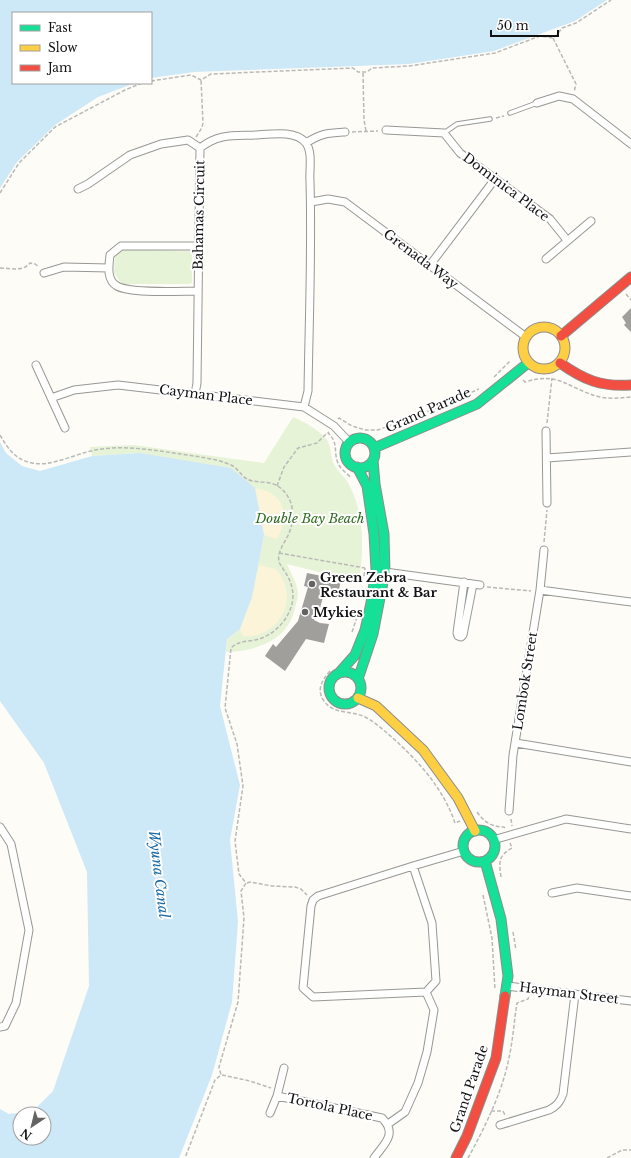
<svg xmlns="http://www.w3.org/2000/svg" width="631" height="1158" viewBox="0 0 631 1158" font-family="'Libre Baskerville',serif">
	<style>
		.green { fill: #e7f3d7 }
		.sand { fill: #fcf4d9 }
		.water { fill: #cde8f7; fill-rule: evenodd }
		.building { fill: #a19f9c }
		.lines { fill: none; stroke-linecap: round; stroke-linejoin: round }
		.lane-casing { stroke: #979795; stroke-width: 5.5 }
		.street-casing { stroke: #979795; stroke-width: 9 }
		.fast-casing { stroke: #8e8d8b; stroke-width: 11 }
		.slow-casing { stroke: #8e8d8b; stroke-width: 11 }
		.jam-casing { stroke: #8e8d8b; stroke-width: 11 }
		.path { stroke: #b9b9b8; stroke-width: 1.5; stroke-dasharray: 4 2; stroke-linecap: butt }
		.lane { stroke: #fffffe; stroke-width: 3.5 }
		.street { stroke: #fffffe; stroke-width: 7 }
		.fast { stroke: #16e098; stroke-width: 9 }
		.slow { stroke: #ffcf43; stroke-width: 9 }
		.jam { stroke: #f24e42; stroke-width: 9 }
		.poi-dot { fill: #646362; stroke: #fff; stroke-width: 1.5 }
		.labels { text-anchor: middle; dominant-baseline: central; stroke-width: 4; stroke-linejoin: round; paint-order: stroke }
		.street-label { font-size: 13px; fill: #111; stroke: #fff }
		.park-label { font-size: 13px; font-style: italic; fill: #2f6b1f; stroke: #fff }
		.poi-label { font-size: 13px; font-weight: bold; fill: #111; stroke: #fff; text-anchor: start }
		.water-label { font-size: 14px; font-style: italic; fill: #1768a6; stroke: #fff }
	</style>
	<rect width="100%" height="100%" fill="#fdfcf7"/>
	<path class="green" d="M121 249 192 251V283L189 284H122L114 273 115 257Z
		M293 417C304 422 325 432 329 444 331 450 331 458 334 464 337 471 343 475 347 481 365 511 364 550 359 582L287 564C291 574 297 582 298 593 298 598 296 603 295 608 288 641 256 651 226 652L227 639 240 629 252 597 264 535 255 488 140 453 92 456 90 447 134 445 264 463Z"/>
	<path class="sand" d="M255 488C285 492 290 515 277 539L264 535Z
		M259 565 276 569C280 573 283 580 285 585 294 612 270 639 243 636L240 629 252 597Z"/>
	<path class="water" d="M0 0H607L575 21 494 51 409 64 194 72 151 78V13H13V83H135L98 97 55 125 17 162 0 188Z
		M0 442 6 453 22 466 40 471 92 456 140 453 231 468 255 488 264 535 252 597 240 629 227 639 220 706 240 785 230 840 238 922 232 1002 212 1075 179 1158H0V1109L9 1114 33 1111 53 1091 89 986 87 872 44 763 0 701ZM20 1114H44V1138H20Z"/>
	<path class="building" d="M631 308V332L624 325 626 323 622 317Z
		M307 573 341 580 338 595 322 591 321 597H323L318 615 315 614 314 620 320 623 329 624 324 643 306 639 285 671 265 656 273 644 276 647 298 621 308 587 304 586Z"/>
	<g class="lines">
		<g class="lane-casing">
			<path id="lane" d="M510 113 537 103
				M444 133 457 124 490 119"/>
		</g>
		<g class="street-casing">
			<path id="street" d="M537 103 559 96 573 99 631 144
				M386 130 444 133 460 153 550 219 567 240
				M306 143C321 133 328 133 345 132
				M200 148C219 133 234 136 257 135 271 134 296 130 306 143 313 153 309 170 310 182 312 251 309 321 308 391L304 407
				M78 189 88 184 130 155 161 144 188 140 200 148
				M311 202 328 199 345 202 526 337
				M546 259 591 221
				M430 265 495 179
				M44 273 64 267 109 268
				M198 291C180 291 131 294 117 286 106 280 109 265 110 255L121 246H198
				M36 365 65 428
				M195 394 197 383 200 148
				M51 398 74 390 118 385 304 407 334 426 349 442
				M546 431 547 503
				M547 458 631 452
				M385 572 480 585
				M464 582 457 633 458 636 461 637 463 635 473 584
				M540 590 631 602
				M516 743 631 762
				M509 811 513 755 540 590 544 550
				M0 827 11 844 29 930 16 1003 5 1026 0 1027
				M493 840 566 819 631 829
				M413 866 432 923 436 981 426 992 313 997 303 988 311 906 313 900 318 896 413 866 464 851
				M552 893 577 888 631 896
				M507 986 631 1001
				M277 1096 382 1118C398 1134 384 1144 374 1158
				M270 1113 277 1096 284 1068
				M388 1124 405 1112 418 1083 427 1052 434 1010 426 992
				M500 1125 549 1110C557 1106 560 1102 563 1094L575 994"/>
		</g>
		<g class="fast-casing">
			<path id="fast" d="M345 453a15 15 0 1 1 30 0a15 15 0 1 1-30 0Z
				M374 448 477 404 528 363
				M329 688a16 16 0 1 1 32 0a16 16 0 1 1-32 0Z
				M339 673 355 655 365 630 371 603 376 570 374 534 367 486 357 467
				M358 679 373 634 385 572 384 534 375 484 373 460
				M463 846a16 16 0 1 1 32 0a16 16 0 1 1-32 0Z
				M485 861 501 919 508 976 505 996"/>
		</g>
		<g class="slow-casing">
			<path id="slow" d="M523 348a21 21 0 1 1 42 0a21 21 0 1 1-42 0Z
				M358 698 376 706 423 750 458 798 475 831"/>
		</g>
		<g class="jam-casing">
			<path id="jam" d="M561 336 631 277
				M560 363C584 380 601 387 631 385
				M456 1158 467 1136 496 1058 505 996"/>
		</g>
		<path class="path" d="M553 38 576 84 574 92
			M363 73 364 120 366 131
			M151 81 191 75 201 80 211 74 353 68 358 72H367L372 68 409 66 495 53 540 36 553 38 556 36 562 28 576 23 611 0
			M496 118 504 116
			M352 132 378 131
			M196 137C199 132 202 129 203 123L201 80
			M0 193 19 163 55 127 125 90 142 83
			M0 268C11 268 23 272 30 263L35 264 39 267
			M626 294 631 300
			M494 377 509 362 511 364
			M523 380 525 382C560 371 568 389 600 397 610 399 621 398 631 397
			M338 419 339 418 352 426 365 430H378L417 416 479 389
			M547 423 552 378
			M329 432 328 433C339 443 333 451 338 463 340 469 347 473 351 478
			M0 435C8 449 16 460 32 463 50 467 73 455 91 451 121 444 151 450 181 454 198 457 215 458 231 465 238 468 241 476 247 479 254 483 268 481 276 485 294 495 296 517 289 533 287 539 283 543 281 549 279 553 278 557 279 561 279 564 282 566 283 569 289 577 293 586 293 597 292 616 276 634 259 639 249 642 239 640 231 648L225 708 237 744 243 786 235 841 239 874 246 883 241 891 244 918 238 1002 219 1067 221 1075 215 1080 185 1158
			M277 486 284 467 298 448 317 443 327 433
			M544 542 547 510
			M279 553 365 568
			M364 576 365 568
			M487 587 531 591
			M352 632 357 617
			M330 671C322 680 316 690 324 701 334 715 351 710 365 717 373 721 380 727 387 733 415 757 443 787 455 823L460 821
			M477 812C484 822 492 827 504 827L505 828
			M511 819 512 826
			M501 877C499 862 498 856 512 848L510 843
			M247 883 250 882 272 886 295 887 301 889 307 895
			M483 895 492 938 495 990
			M513 932 516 950
			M222 1075 250 1081 271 1088
			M491 1111H503L505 1115
			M468 1158C485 1127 502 1093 509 1058 513 1040 514 1021 517 1003L528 999 529 996
			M607 1158 622 1150H631"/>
		<use href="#lane" class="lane"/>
		<use href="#street" class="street"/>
		<use href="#fast" class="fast"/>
		<use href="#slow" class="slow"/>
		<use href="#jam" class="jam"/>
	</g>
	<g class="poi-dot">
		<circle cx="312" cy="584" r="4"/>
		<circle cx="305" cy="612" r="4"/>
	</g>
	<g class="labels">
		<g class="street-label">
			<text transform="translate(506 187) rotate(37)">Dominica Place</text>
			<text transform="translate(199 215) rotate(-89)">Bahamas Circuit</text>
			<text transform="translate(421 259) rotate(37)">Grenada Way</text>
			<text transform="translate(206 395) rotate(7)">Cayman Place</text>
			<text transform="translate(428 410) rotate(-24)">Grand Parade</text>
			<text transform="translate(525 681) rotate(-81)">Lombok Street</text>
			<text transform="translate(569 993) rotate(7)">Hayman Street</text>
			<text transform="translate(469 1089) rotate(-71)">Grand Parade</text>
			<text transform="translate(330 1107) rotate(12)">Tortola Place</text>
		</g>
		<g class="park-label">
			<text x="310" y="518">Double Bay Beach</text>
		</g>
		<g class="poi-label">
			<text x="320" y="577">Green Zebra<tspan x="320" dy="15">Restaurant &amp; Bar</tspan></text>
			<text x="313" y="612">Mykies</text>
		</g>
		<g class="water-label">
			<text transform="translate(159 874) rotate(83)">Wyuna Canal</text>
		</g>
	</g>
	<rect x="12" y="12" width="140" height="72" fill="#ffffff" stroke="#a0a0a0"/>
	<rect x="20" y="25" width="20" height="6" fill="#16e098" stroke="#a0a0a0"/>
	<text x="48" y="32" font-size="12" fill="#111111">Fast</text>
	<rect x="20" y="45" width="20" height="6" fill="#ffcf43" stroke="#a0a0a0"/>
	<text x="48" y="52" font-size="12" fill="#111111">Slow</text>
	<rect x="20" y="65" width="20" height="6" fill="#f24e42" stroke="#a0a0a0"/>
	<text x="48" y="72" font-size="12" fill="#111111">Jam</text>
	<g transform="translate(32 1126) rotate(215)"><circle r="19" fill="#ffffff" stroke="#a0a0a0"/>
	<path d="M0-3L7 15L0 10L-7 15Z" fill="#646362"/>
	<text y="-6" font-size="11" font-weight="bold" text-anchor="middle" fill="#111111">N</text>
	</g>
	<path d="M491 30v6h67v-6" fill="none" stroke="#111111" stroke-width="2"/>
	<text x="497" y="30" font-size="12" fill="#111111" stroke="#ffffff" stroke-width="3" paint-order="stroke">50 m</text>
</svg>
